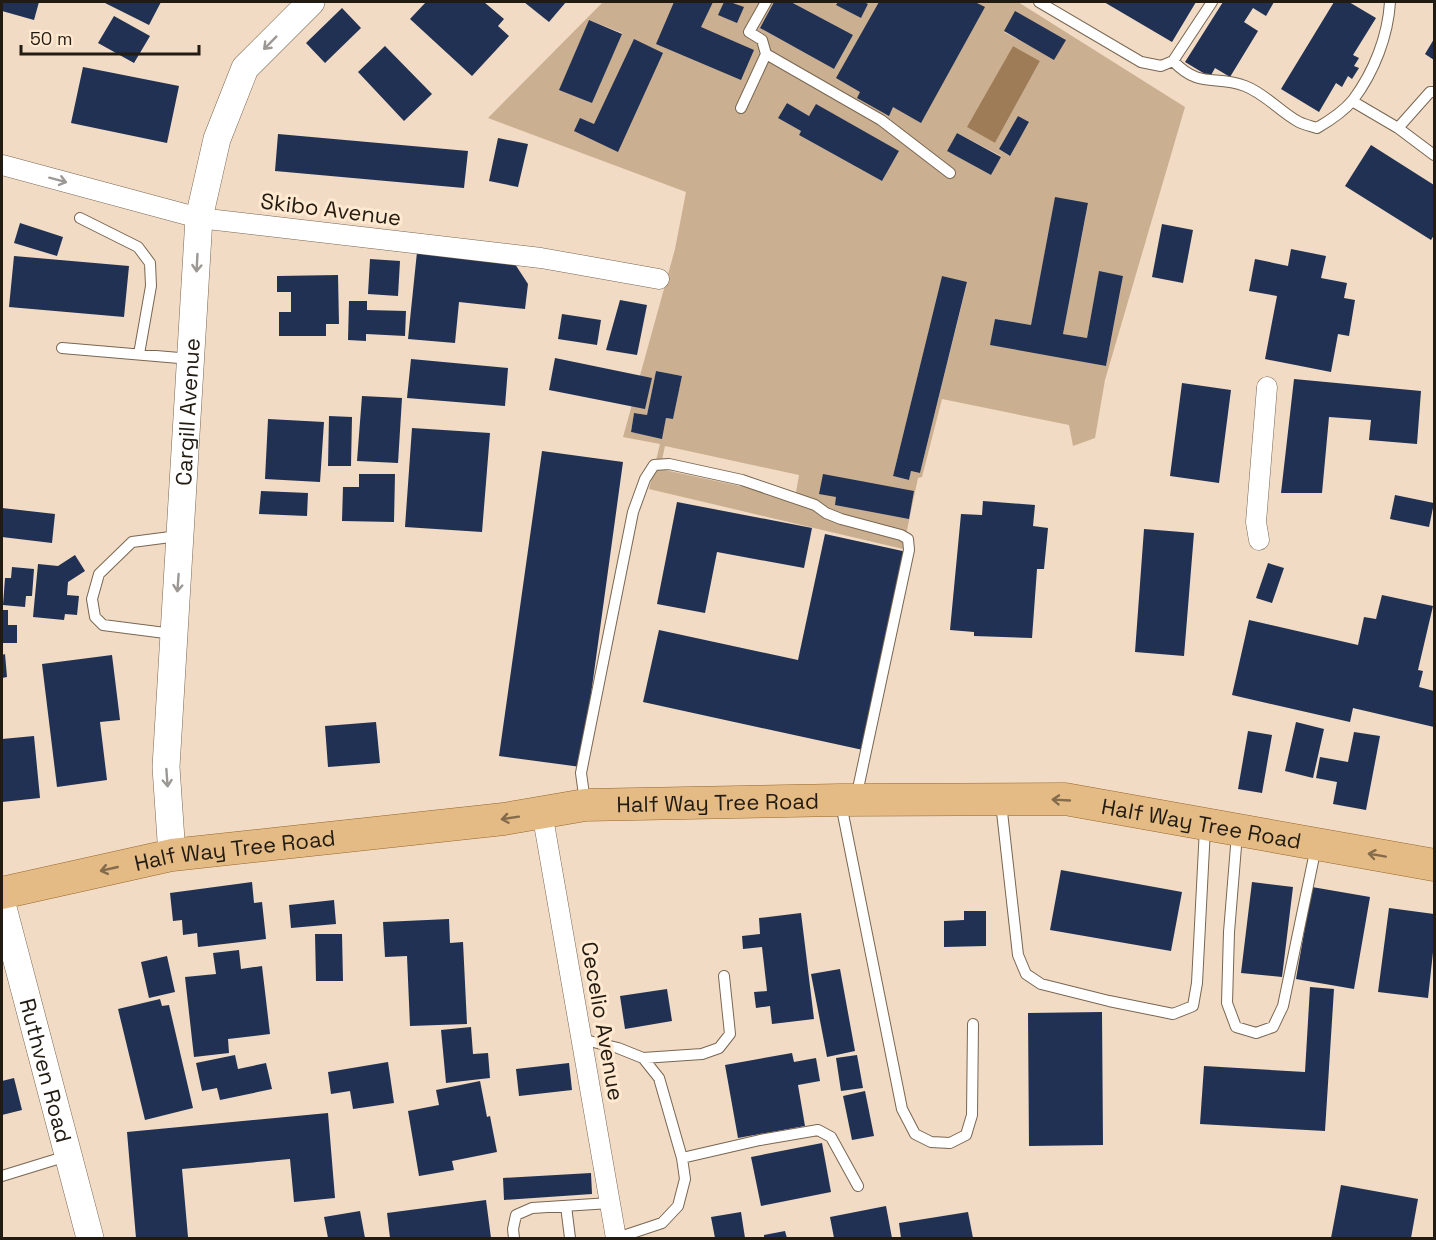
<svg xmlns="http://www.w3.org/2000/svg" width="1436" height="1240" viewBox="0 0 1436 1240" font-family="'Space Grotesk',sans-serif">
	<style>
		.green { fill: #cbaf91; fill-rule: evenodd }
		.water { fill: #9d7c57 }
		.building { fill: #203153 }
		.lines { fill: none; stroke-linecap: round; stroke-linejoin: round }
		.lane-casing { stroke: #796651; stroke-width: 12 }
		.street-casing { stroke: #796651; stroke-width: 21 }
		.secondary-casing { stroke: #796651; stroke-width: 28 }
		.primary-casing { stroke: #966628; stroke-width: 33 }
		.lane { stroke: #fff; stroke-width: 10 }
		.street { stroke: #fff; stroke-width: 20 }
		.secondary { stroke: #fff; stroke-width: 27 }
		.primary { stroke: #e5bb85; stroke-width: 32 }
		.oneway { stroke: #9c9894 }
		.oneway2 { stroke: #846b4c }
		.labels { text-anchor: middle; dominant-baseline: central; stroke-width: 6; stroke-linejoin: round; paint-order: stroke }
		.street-label { font-size: 22px; fill: #221b12; stroke: #ffe9d1 }
	</style>
	<rect width="100%" height="100%" fill="#f1dbc4"/>
	<path class="green" d="M603 2H774L760 28 834 69 853 35 791 2H838L837 5 861 18 868 4 864 2H1018L1185 107 1105 380 1095 438 1073 446 1069 425 942 399 922 477 918 478 903 549 649 489 660 444 623 437 675 249 686 192 488 118ZM1015 12 1065 39 1054 59 1004 32ZM589 20 622 33 592 103 560 89ZM1013 46 1040 61 995 143 968 127ZM787 103 809 116 816 105 899 151 882 181 799 135 801 131 778 118ZM1018 116 1029 123 1009 156 999 149ZM957 133 1001 156 991 175 947 151ZM1055 198 1088 204 1063 334 1087 338 1099 272 1123 276 1106 366 991 344 995 319 1031 325ZM942 276 967 283 920 473 911 471 909 480 893 476ZM656 371 682 376 673 419 666 418 662 438 631 432 634 413 647 415ZM665 446 799 475 795 498 660 469Z"/>
	<path class="water" d="M1013 46 1040 61 995 143 967 127Z"/>
	<path class="building" d="M2 2H39L34 20 2 11Z
		M103 2H161L149 25Z
		M426 2H484L504 19 498 26 509 36 472 76 410 19Z
		M524 2H566L549 22Z
		M674 2H713L701 27 754 50 741 80 656 44Z
		M724 2H730L744 7 737 23 718 15Z
		M774 2H791L853 35 834 69 760 28Z
		M838 2H864L868 4 861 18 836 5Z
		M879 2H975L985 7 921 123 893 107 889 116 857 98 860 92 836 78Z
		M1104 2H1196L1172 42Z
		M1223 2H1274L1266 16 1253 8 1244 22 1258 31 1230 77 1215 68 1210 77 1185 62Z
		M1334 2H1349L1376 18 1353 55 1359 58 1354 66 1359 68 1352 79 1348 76 1342 87 1336 83 1319 112 1281 89Z
		M342 8 361 28 325 63 306 43Z
		M1015 11 1066 40 1054 60 1004 31Z
		M114 16 150 36 134 63 98 43Z
		M589 20 622 34 592 103 559 90Z
		M634 39 663 53 618 152 574 131 580 118 594 124Z
		M1434 39V60L1425 54Z
		M385 46 432 94 404 121 358 72Z
		M83 67 179 86 167 143 71 123Z
		M787 103 809 116 816 104 899 151 882 181 799 135 801 131 778 118Z
		M1018 116 1029 122 1010 156 999 149Z
		M957 133 1001 157 991 175 947 151Z
		M278 134 468 151 464 188 275 171Z
		M498 138 528 144 518 187 489 181Z
		M1371 145 1434 185V235L1431 240 1345 186Z
		M1055 197 1088 203 1063 334 1087 338 1099 271 1123 276 1106 366 990 345 995 319 1031 325Z
		M20 223 63 237 57 256 14 243Z
		M1162 224 1193 230 1183 283 1152 277Z
		M1291 249 1326 256 1321 278 1347 283 1344 298 1355 300 1349 336 1338 334 1331 372 1265 359 1277 296 1249 291 1255 259 1288 266Z
		M417 252 513 261 528 284 525 309 459 302 455 343 408 339Z
		M14 256 129 266 124 317 9 307Z
		M370 259 400 261 398 296 368 294Z
		M338 275 339 324H326V336H279V312H291V292H277V276Z
		M942 276 967 282 920 473 911 471 909 480 893 476Z
		M620 300 647 305 637 355 606 350Z
		M349 301H367V310L406 311 405 336 366 334V341L348 340Z
		M562 314 601 320 597 345 558 339Z
		M555 358 652 378 645 409 549 390Z
		M411 359 508 368 505 406 407 398Z
		M656 371 682 376 673 419 666 418 662 439 631 432 634 413 647 415Z
		M1294 379 1421 391 1417 444 1369 440 1371 420 1329 417 1322 493H1281Z
		M1182 383 1231 390 1219 483 1170 476Z
		M362 396 402 398 398 463 357 461Z
		M329 416 352 417 351 466H328Z
		M268 419 324 422 320 482 265 479Z
		M412 428 490 433 482 532 405 527Z
		M542 451 623 462 581 767 499 756Z
		M359 474H395L394 522 342 521 343 487H359Z
		M823 474 914 491 909 519 835 505 836 497 819 494Z
		M261 491 308 493 307 516 259 514Z
		M1395 495 1434 503 1429 527 1390 519Z
		M983 501 1035 505 1033 526 1048 528 1044 569H1037L1032 638 974 636V632L950 630 961 514 982 515Z
		M677 502 812 528 804 568 717 552 705 613 657 604Z
		M2 508 55 514 52 543 2 537Z
		M1144 529 1194 533 1184 656 1135 652Z
		M825 534 907 552 863 750 643 702 659 630 798 660Z
		M75 555 85 571 68 582 67 595 79 596 77 615 65 614 64 620 33 617 38 564 58 566Z
		M1268 563 1284 568 1272 603 1256 598Z
		M12 567 34 569 32 596H26L25 607 3 605 5 578H11Z
		M1382 595 1433 606 1418 670 1423 671 1419 687 1434 691V727L1353 708 1350 722 1232 695 1249 620 1358 645 1364 617 1376 619Z
		M2 610H8V625H17V643H2Z
		M5 654 7 677 2 678V655Z
		M112 655 120 720 100 722 107 780 57 787 42 664Z
		M376 722 380 763 328 767 325 726Z
		M1296 722 1324 729 1313 778 1285 771Z
		M1248 731 1272 735 1262 793 1238 789Z
		M1354 732 1380 736 1366 810 1333 804 1337 782 1316 778 1320 757 1348 762Z
		M34 736 40 798 2 802V739Z
		M1061 870 1182 892 1171 951 1050 930Z
		M252 882 254 903 262 902 266 939 198 947 197 933 183 935 182 920 173 921 170 893Z
		M1252 882 1293 887 1282 977 1241 973Z
		M1312 887 1370 897 1354 989 1296 979Z
		M334 900 336 924 291 928 289 905Z
		M1389 908 1434 914V943L1428 998 1378 992Z
		M964 911H986V946L944 947V921L964 920Z
		M801 913 814 1019 772 1024 770 1006 756 1008 754 992 767 991 762 947 743 949 742 936 760 934 759 918Z
		M449 919 450 943 463 942 467 1024 410 1026 407 956 385 957 383 922Z
		M315 934H342L343 981H316Z
		M239 950 241 969 262 966 270 1034 228 1039 229 1053 194 1057 185 977 216 974 213 953Z
		M167 956 175 992 149 998 141 962Z
		M840 969 855 1051 827 1057 811 974Z
		M1310 987 1334 989 1325 1131 1200 1124 1204 1066 1305 1072Z
		M667 989 672 1021 625 1029 620 996Z
		M160 999 162 1006 169 1005 193 1108 145 1120 118 1009Z
		M1102 1012 1103 1145 1029 1146 1028 1013Z
		M471 1027 473 1054 488 1053 490 1078 446 1083 441 1030Z
		M792 1053 794 1062 816 1058 820 1081 798 1085 805 1126 738 1138 725 1065Z
		M235 1055 238 1069 266 1063 272 1089 220 1100 217 1088 202 1091 196 1063Z
		M857 1055 863 1088 841 1091 836 1058Z
		M388 1062 394 1103 353 1109 350 1091 331 1094 328 1072Z
		M569 1063 572 1090 519 1096 516 1069Z
		M14 1078 22 1110 2 1115V1081Z
		M480 1081 487 1117 490 1116 497 1152 452 1161 454 1170 419 1176 408 1111 439 1105 436 1090Z
		M865 1091 874 1136 852 1140 843 1096Z
		M328 1113 335 1198 294 1202 290 1159 182 1169 188 1237 136 1238 127 1132Z
		M822 1143 831 1192 761 1206 751 1157Z
		M591 1173 592 1194 504 1200 503 1178Z
		M1341 1185 1418 1199 1411 1238H1331Z
		M486 1200 491 1238H390L387 1213Z
		M886 1206 892 1238H834L830 1217Z
		M360 1211 365 1238H328L324 1217Z
		M741 1212 745 1238H715L711 1217Z
		M968 1212 973 1238H901L899 1223Z
		M785 1231 787 1238H764V1235Z"/>
	<g class="lines">
		<g class="lane-casing">
			<path id="lane" d="M766 2 749 32 762 40 766 54
				M1039 2 1141 62 1161 66 1173 61 1212 2
				M1173 61C1201 90 1215 74 1245 86 1266 94 1280 112 1299 122 1305 125 1311 126 1317 128 1329 121 1344 111 1353 100 1374 72 1388 36 1390 2
				M1352 101 1398 128 1434 155
				M741 108 766 54 881 120 950 173
				M1398 128 1430 92H1434
				M80 218 138 247 150 263 151 286 139 354
				M62 348 191 359
				M173 634 103 625 95 617 92 599 99 574 132 542 178 536
				M585 802 581 773 633 512 645 479 654 465 669 464 742 480 815 505 826 513 841 519 901 535 908 539 909 550 856 798
				M1001 803 1018 955 1026 974 1041 984 1109 1001 1173 1014 1193 1006 1197 983 1205 828
				M841 804 902 1109 915 1134 931 1142 950 1143 966 1135 972 1115 973 1024
				M1237 834 1229 932 1227 1003 1236 1027 1256 1033 1273 1027 1283 1006 1316 847
				M581 1039 618 1048 643 1058 659 1078 682 1158 685 1179 678 1206 662 1223 617 1238
				M643 1058 702 1054 719 1048 730 1034 724 976
				M682 1158 760 1140 818 1130 831 1137 858 1186
				M2 1176 67 1156
				M566 1206 570 1238
				M514 1238 513 1229 516 1215 532 1208 610 1203"/>
		</g>
		<g class="street-casing">
			<path id="street" d="M2 165 199 218 541 258 659 279
				M1259 540 1256 522 1267 387
				M542 812 616 1238"/>
		</g>
		<g class="secondary-casing">
			<g id="secondary">
				<path id="s1" d="M172 855 166 767 199 218 217 139 245 68 311 2"/>
				<path id="s2" d="M2 904 90 1238"/>
			</g>
		</g>
		<g class="primary-casing">
			<g id="primary">
				<path id="s3" d="M2 893 172 855 504 819 585 805 840 800 1065 799 1434 865"/>
			</g>
		</g>
		<use href="#lane" class="lane"/>
		<use href="#street" class="street"/>
		<use href="#secondary" class="secondary"/>
		<use href="#primary" class="primary"/>
	</g>
	<defs><path id="oneway-shaft" d="M-6 0H5M1.5-3L5.5 0L1.5 3" fill="none" stroke-width="1.6" stroke-linecap="round" stroke-linejoin="round" transform="scale(1.5)"/></defs>
	<g class="oneway">
		<use href="#oneway-shaft" transform="translate(270 43) rotate(135)"/>
		<use href="#oneway-shaft" transform="translate(58 180) rotate(15)"/>
		<use href="#oneway-shaft" transform="translate(197 263) rotate(93)"/>
		<use href="#oneway-shaft" transform="translate(178 583) rotate(94)"/>
		<use href="#oneway-shaft" transform="translate(167 778) rotate(86)"/>
	</g>
	<g class="oneway2">
		<use href="#oneway-shaft" transform="translate(1061 800) rotate(-177)"/>
		<use href="#oneway-shaft" transform="translate(510 818) rotate(171)"/>
		<use href="#oneway-shaft" transform="translate(1377 855) rotate(-170)"/>
		<use href="#oneway-shaft" transform="translate(109 869) rotate(167)"/>
	</g>
	<g class="labels">
		<g class="street-label">
			<text transform="translate(331 209) rotate(7)">Skibo Avenue</text>
			<text stroke="none"><textPath href="#s1" startOffset="444">Cargill Avenue</textPath></text>
			<text stroke="none"><textPath href="#s3" startOffset="723">Half Way Tree Road</textPath></text>
			<text stroke="none"><textPath href="#s3" startOffset="1209">Half Way Tree Road</textPath></text>
			<text stroke="none"><textPath href="#s3" startOffset="237">Half Way Tree Road</textPath></text>
			<text transform="translate(603 1021) rotate(80)">Cecelio Avenue</text>
			<text stroke="none"><textPath href="#s2" startOffset="172">Ruthven Road</textPath></text>
		</g>
	</g>
	<rect width="1436" height="1240" fill="none" stroke="#221b12" stroke-width="6"/>
	<path d="M21 45v9h178v-9" fill="none" stroke="#221b12" stroke-width="3"/>
	<text x="30" y="45" font-size="18" fill="#221b12" stroke="#ffe9d1" stroke-width="4.5" paint-order="stroke">50 m</text>
</svg>
